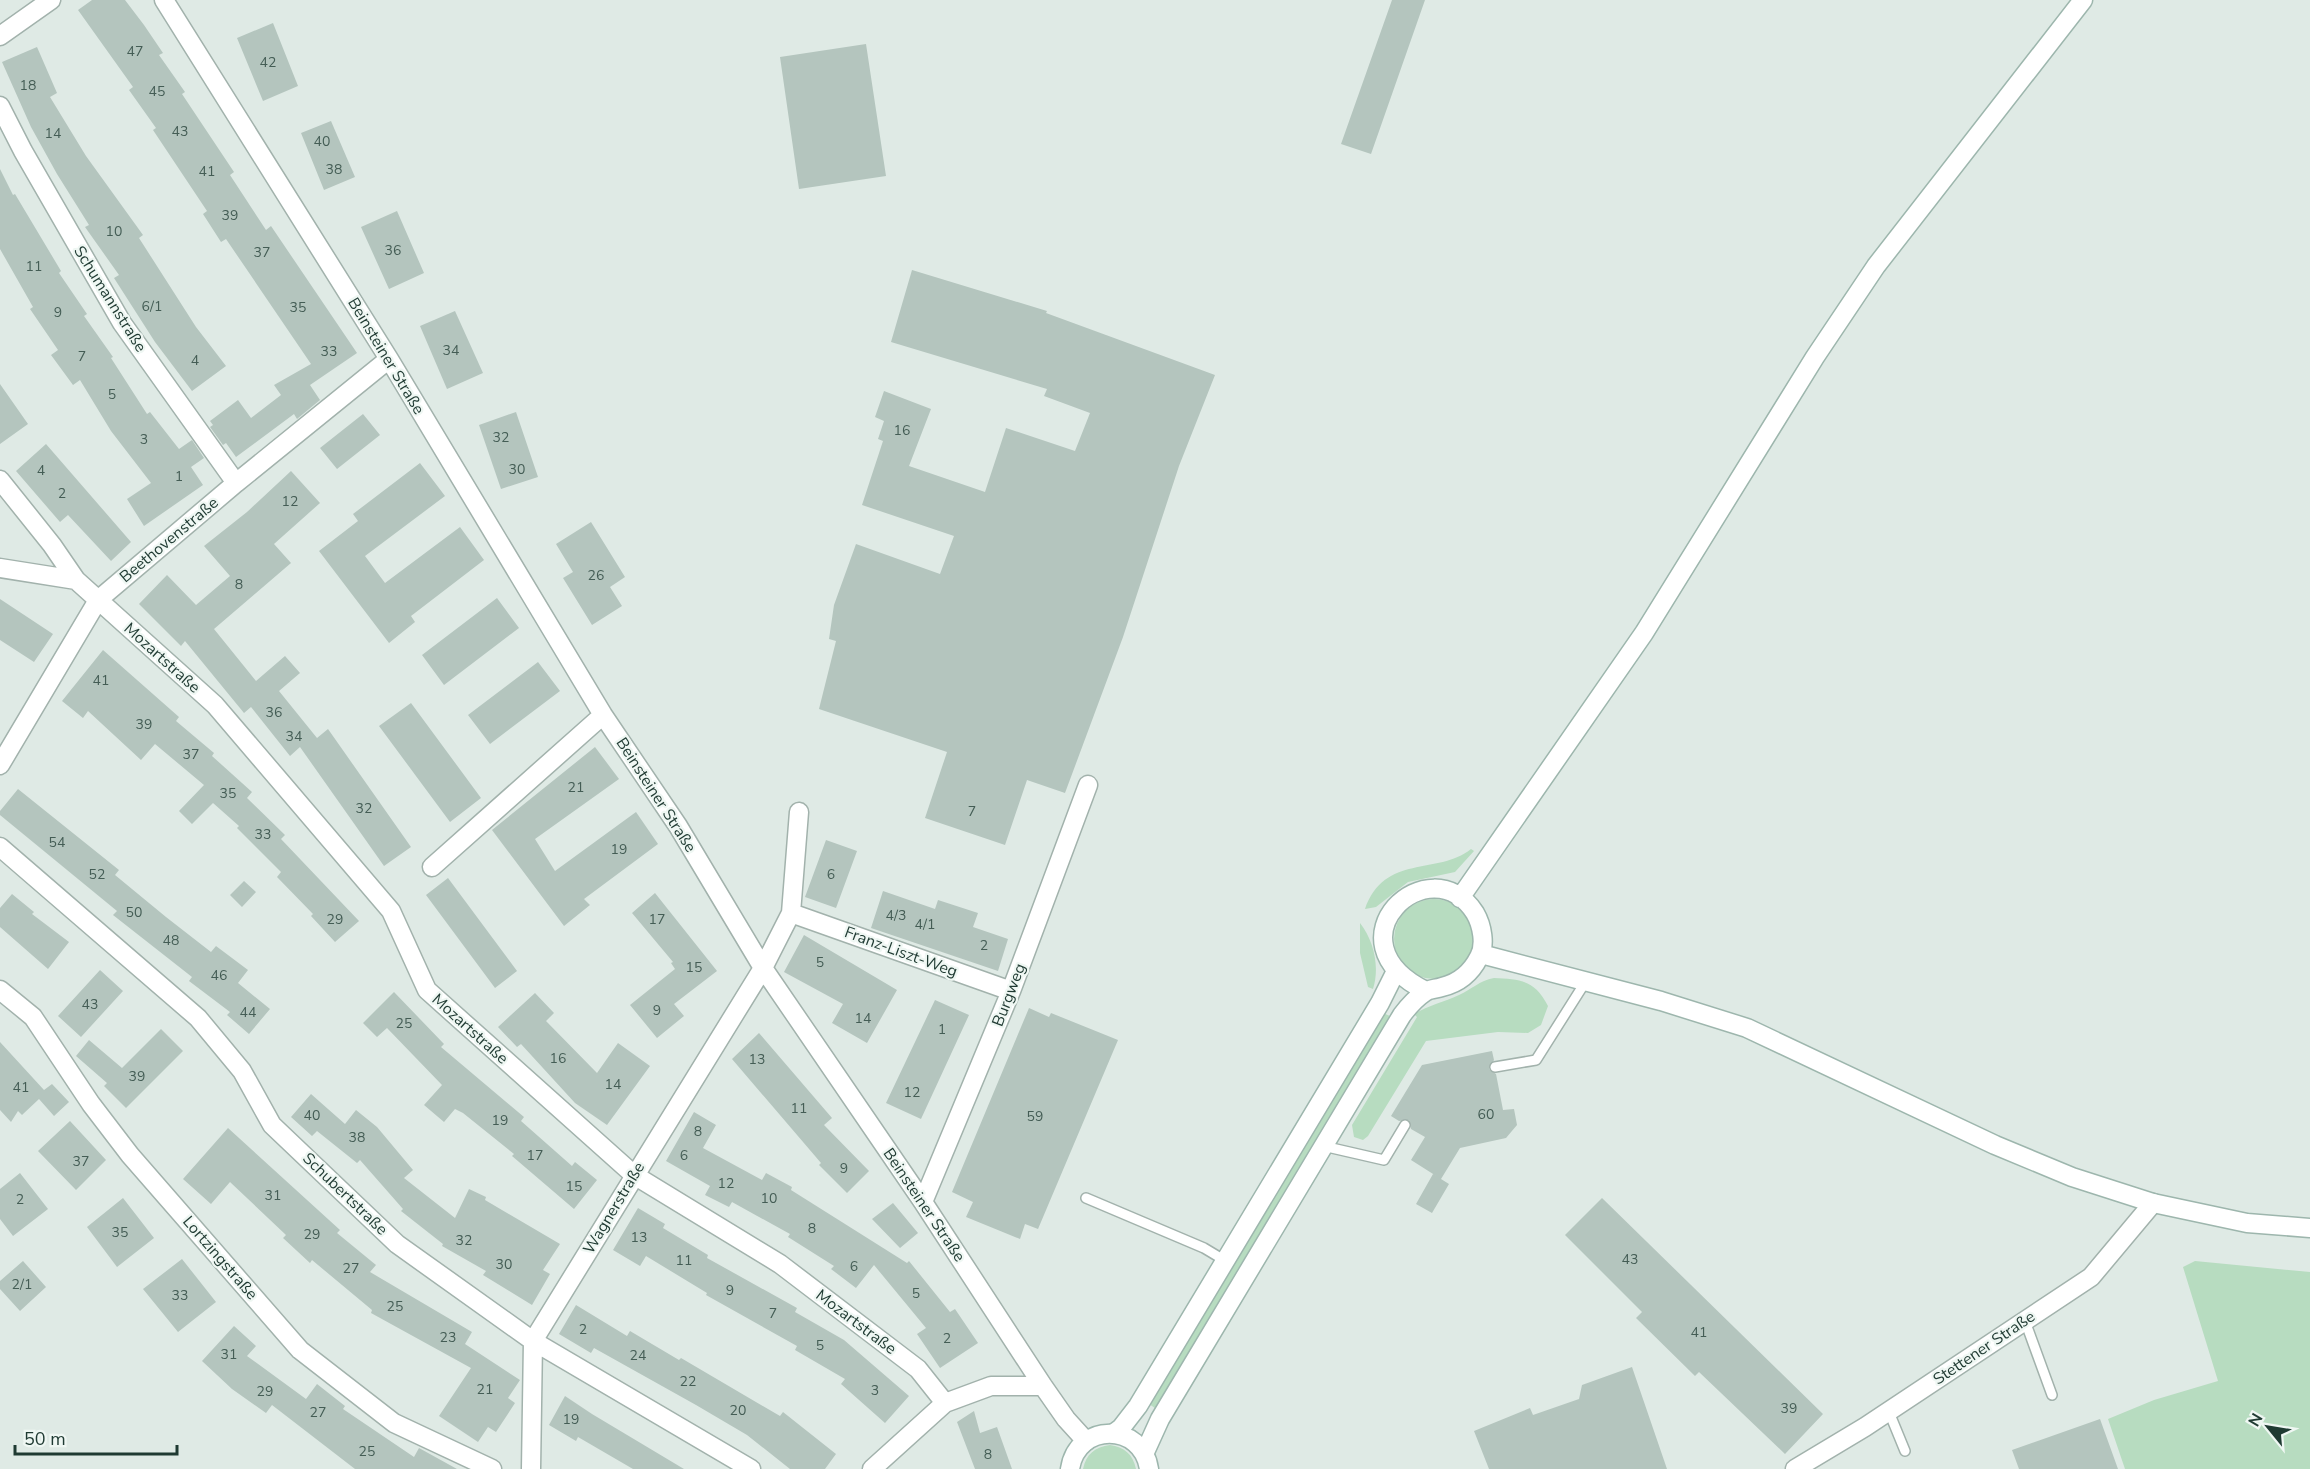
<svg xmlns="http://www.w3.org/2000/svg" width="2310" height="1469" viewBox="0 0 2310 1469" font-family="'Nunito Sans',sans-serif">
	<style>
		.green { fill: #b7dcc0 }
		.building { fill: #b4c5be }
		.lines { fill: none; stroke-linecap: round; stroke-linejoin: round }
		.lane-casing { stroke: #a2b2ac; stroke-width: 12 }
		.street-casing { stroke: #a2b2ac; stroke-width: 21 }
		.secondary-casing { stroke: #9db6ad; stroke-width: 21 }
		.lane { stroke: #fff; stroke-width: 9 }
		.street { stroke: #fff; stroke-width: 18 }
		.secondary { stroke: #fff; stroke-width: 18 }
		.labels { text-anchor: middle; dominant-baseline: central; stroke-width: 4.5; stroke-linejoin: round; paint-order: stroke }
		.number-label { font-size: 14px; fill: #445d55 }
		.street-label { font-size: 16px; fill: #1f3a32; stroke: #eff7f3 }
	</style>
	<rect width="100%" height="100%" fill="#dfeae5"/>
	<path class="green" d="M1471 849 1474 851 1455 872 1408 882 1376 907 1365 909C1385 853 1437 876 1471 849Z
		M1394 939a40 40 0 1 1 80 0a40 40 0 1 1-80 0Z
		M1360 923C1374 941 1380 967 1373 989L1368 987 1360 953Z
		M1494 978C1520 979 1535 980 1548 1006L1541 1025 1528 1033 1498 1032 1426 1041 1368 1136 1363 1140 1354 1137 1352 1125 1417 1017 1414 1014C1429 1005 1444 1002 1459 995 1472 989 1479 981 1494 978Z
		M1383 1013 1390 1016 1155 1408 1146 1402Z
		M2195 1261 2310 1272V1469H2125L2108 1419 2154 1400 2218 1381 2183 1267Z
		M1110 1445C1124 1447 1133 1454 1136 1469H1083C1086 1454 1095 1447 1110 1445Z"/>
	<path class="building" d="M92 0H125L144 25 163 53 159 55 185 92 182 94 234 172 230 175 266 230 271 226 357 353 310 385 320 400 297 419 294 414 236 457 226 443 223 445 210 427 213 425 210 421 238 400 251 418 281 395 274 385 311 364 226 239 221 242 203 214 207 211 153 130 156 128 129 90 133 87 78 10Z
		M1392 0H1425L1371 154 1341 144Z
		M273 23 298 86 263 101 237 38Z
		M866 44 886 176 799 189 780 57Z
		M37 47 57 93 50 97 86 156 143 235 139 238 196 327 226 366 192 391 155 342 114 278 119 275 85 227 89 225 57 174 31 127 2 62Z
		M331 121 355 177 324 190 301 133Z
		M0 169 13 195 15 194 61 271 59 273 87 314 84 316 113 357 111 358 147 414 150 412 179 449 192 440 204 458 191 467 203 485 144 526 127 499 151 483 111 431 80 380 73 385 51 355 58 350 30 309 33 307 0 249Z
		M397 211 424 273 389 289 361 227Z
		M912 270 1047 311 1046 313 1215 375 1179 466 1123 637 1065 793 1027 780 1005 845 925 818 947 752 819 709 836 641 829 639 834 605 856 544 940 574 954 536 862 505 883 441 878 439 884 421 875 417 884 391 931 409 909 466 985 492 1006 428 1075 451 1090 413 1044 396 1047 389 891 342Z
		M455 311 483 373 447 389 420 326Z
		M0 384 28 424 0 444Z
		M516 412 538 477 501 489 479 425Z
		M363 414 380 435 337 469 320 448Z
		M46 444 131 542 111 561 68 515 60 522 16 471Z
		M420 463 445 496 365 556 385 583 460 527 484 560 411 616 415 622 389 643 319 551 358 521 353 514Z
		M291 471 320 503 274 544 291 563 214 629 256 681 285 656 300 673 279 691 317 738 328 729 411 847 384 866 300 747 290 756 251 707 244 713 185 641 181 646 139 604 167 575 196 605 230 576 204 546 247 512Z
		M591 522 625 577 610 587 622 606 592 625 563 578 573 572 556 544Z
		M497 598 519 628 444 685 422 655Z
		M0 599 53 634 34 662 0 640Z
		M103 650 179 717 176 721 214 753 212 756 252 792 247 798 285 835 281 839 359 921 335 942 311 916 313 914 277 877 281 872 237 828 239 826 213 803 192 824 179 811 204 785 155 744 141 760 88 711 83 718 62 701Z
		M538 662 560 691 490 744 468 715Z
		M411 703 481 798 450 822 379 726Z
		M595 747 619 779 535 839 555 871 636 812 658 844 584 899 590 905 564 926 492 830Z
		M18 789 119 870 115 875 166 917 211 952 216 946 248 970 238 983 270 1009 249 1034 227 1015 230 1012 189 981 192 977 113 915 117 911 0 815V811Z
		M826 840 857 851 836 908 805 897Z
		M448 878 517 971 495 988 426 895Z
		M244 881 256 892 242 907 230 895Z
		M883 891 935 909 938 900 978 913 973 927 1008 939 998 971 871 928Z
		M655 893 717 971 674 1004 684 1016 657 1038 630 1005 675 969 671 963 673 962 632 913Z
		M12 894 34 912 32 914 69 942 48 969 0 927V908Z
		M804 935 897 990 867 1043 832 1023 843 1004 784 972Z
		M100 970 123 991 81 1037 58 1016Z
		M394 992 444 1044 441 1047 524 1117 521 1121 572 1166 575 1162 597 1180 574 1209 512 1156 514 1154 463 1113 455 1109 444 1122 424 1105 442 1085 387 1028 377 1037 363 1023Z
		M535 993 554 1013 546 1021 597 1073 618 1043 650 1066 607 1125 575 1103 521 1044 517 1047 498 1027Z
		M935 1000 969 1015 921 1119 886 1103Z
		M1029 1008 1049 1017 1051 1013 1118 1040 1038 1229 1025 1224 1020 1239 966 1217 973 1202 952 1192Z
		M161 1029 183 1051 126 1108 104 1086 107 1083 76 1056 89 1040 122 1068Z
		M759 1033 832 1118 824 1125 869 1171 847 1193 819 1165 821 1163 732 1059Z
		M0 1042 44 1090 52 1084 69 1102 54 1116 39 1099 22 1115 18 1111 11 1122 0 1110Z
		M1492 1051 1494 1060 1489 1069 1496 1074 1503 1110 1514 1109 1517 1125 1506 1138 1460 1148 1441 1179 1411 1160 1425 1137 1411 1129 1409 1120 1399 1121 1391 1116 1422 1065Z
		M311 1094 345 1124 356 1110 377 1127 413 1170 404 1178 455 1218 469 1189 486 1197 485 1200 560 1244 543 1270 550 1274 532 1305 483 1275 486 1271 442 1246 443 1244 401 1211 403 1209 360 1160 357 1163 317 1131 312 1136 291 1117Z
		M694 1112 716 1125 703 1148 762 1180 766 1173 792 1187 791 1190 907 1263 909 1261 950 1312 955 1309 978 1343 940 1368 917 1334 926 1328 874 1265 856 1288 831 1269 834 1266 788 1237 790 1234 732 1202 729 1207 705 1195 710 1186 666 1161Z
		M70 1121 106 1160 76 1190 38 1151Z
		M228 1128 340 1230 337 1233 376 1265 370 1272 472 1332 465 1344 520 1380 508 1398 515 1403 496 1432 488 1427 478 1442 439 1416 471 1368 371 1313 372 1310 312 1260 310 1263 283 1238 286 1235 230 1182 211 1204 183 1179Z
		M20 1173 48 1209 13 1236 0 1219V1189Z
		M1433 1174 1449 1184 1432 1213 1416 1204Z
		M123 1198 154 1238 117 1267 87 1227Z
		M1602 1198 1823 1414 1785 1454 1699 1372 1695 1376 1636 1318 1642 1312 1565 1235Z
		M893 1203 918 1233 900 1248 872 1219Z
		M638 1208 665 1224 663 1228 708 1255 707 1258 797 1308 795 1312 844 1340 909 1396 885 1423 841 1384 845 1379 795 1350 797 1346 706 1295 707 1293 646 1256 640 1266 613 1250Z
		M182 1259 216 1302 178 1332 143 1289Z
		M23 1261 46 1287 20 1311 0 1289V1281Z
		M576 1305 627 1336 630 1331 679 1360 681 1358 780 1416 783 1412 836 1454 825 1469H790L747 1435 696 1405 594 1348 591 1353 559 1334Z
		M234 1326 256 1346 247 1356 306 1399 317 1384 345 1406 343 1409 414 1457 419 1448 457 1469H355L272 1405 266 1413 232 1389 202 1361Z
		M1632 1367 1667 1469H1489L1474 1431 1530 1408 1533 1415 1579 1399 1582 1385Z
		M565 1396 592 1414 684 1469H633L578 1437 576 1441 549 1425Z
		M974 1411 980 1433 997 1427 1012 1469H975L957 1422Z
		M2100 1419 2118 1469H2019L2012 1450Z"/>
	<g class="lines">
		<g class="lane-casing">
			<path id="lane" d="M1495 1067 1536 1060 1586 981
				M1323 1146 1384 1160 1405 1125
				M1086 1198 1204 1248 1224 1260
				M2025 1321 2052 1395
				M1889 1412 1905 1451"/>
		</g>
		<g class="street-casing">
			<path id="street" d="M164 0 389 359 603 715 678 826 763 968 923 1202 1043 1386 1066 1419 1086 1441
				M0 36 51 0
				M0 106 23 151 122 323 236 483
				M0 480 52 545 76 580
				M0 568 76 580 215 705 391 911 427 990 634 1175 780 1264 918 1369 945 1403
				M0 765 98 600 236 483 389 359
				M0 847 198 1018 242 1071 272 1125 397 1244 533 1341 751 1469
				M432 867 603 715
				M791 913 1011 991
				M0 990 33 1017 91 1104 130 1155 300 1350 394 1423 492 1469
				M923 1202 1011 991 1088 785
				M531 1469 533 1341 763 968 791 913 799 812
				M872 1469 945 1403 991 1386H1043
				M1795 1469 1865 1427 2091 1277 2153 1203"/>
		</g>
		<g class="secondary-casing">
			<path id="secondary" d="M1460 898 1644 633 1815 357 1876 266 2083 0
				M1481 954 1661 1001 1747 1028 1995 1145 2072 1177 2153 1203 2247 1223 2310 1228
				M1113 1434 1121 1428 1138 1406 1380 1003 1396 971
				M1145 1452 1160 1419 1402 1015C1408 1007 1416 998 1425 992 1429 989 1436 989 1442 987 1459 983 1471 973 1479 957 1486 945 1482 925 1475 913 1430 843 1324 941 1426 991
				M1070 1469C1077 1422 1142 1422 1149 1469"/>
		</g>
		<use href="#lane" class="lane"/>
		<use href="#street" class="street"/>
		<use href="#secondary" class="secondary"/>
	</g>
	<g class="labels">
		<g class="number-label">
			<text x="135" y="51">47</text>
			<text x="268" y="62">42</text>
			<text x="28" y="85">18</text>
			<text x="157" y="91">45</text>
			<text x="180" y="131">43</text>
			<text x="53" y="133">14</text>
			<text x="322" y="141">40</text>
			<text x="334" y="169">38</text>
			<text x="207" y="171">41</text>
			<text x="230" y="215">39</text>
			<text x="114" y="231">10</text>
			<text x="393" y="250">36</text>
			<text x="262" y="252">37</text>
			<text x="34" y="266">11</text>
			<text x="152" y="306">6/1</text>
			<text x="298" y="307">35</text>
			<text x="58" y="312">9</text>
			<text x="451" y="350">34</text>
			<text x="329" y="351">33</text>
			<text x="82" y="356">7</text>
			<text x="195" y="360">4</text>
			<text x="112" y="394">5</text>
			<text x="902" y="430">16</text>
			<text x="501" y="437">32</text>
			<text x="144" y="439">3</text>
			<text x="517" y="469">30</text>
			<text x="41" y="470">4</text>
			<text x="179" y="476">1</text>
			<text x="62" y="493">2</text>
			<text x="290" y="501">12</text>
			<text x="596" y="575">26</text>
			<text x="239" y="584">8</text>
			<text x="101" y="680">41</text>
			<text x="274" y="712">36</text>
			<text x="144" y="724">39</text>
			<text x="294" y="736">34</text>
			<text x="191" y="754">37</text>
			<text x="576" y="787">21</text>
			<text x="228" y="793">35</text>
			<text x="364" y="808">32</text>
			<text x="972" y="811">7</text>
			<text x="263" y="834">33</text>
			<text x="57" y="842">54</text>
			<text x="619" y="849">19</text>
			<text x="97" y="874">52</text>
			<text x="831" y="874">6</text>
			<text x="134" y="912">50</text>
			<text x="896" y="915">4/3</text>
			<text x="335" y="919">29</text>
			<text x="657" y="919">17</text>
			<text x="925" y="924">4/1</text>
			<text x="171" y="940">48</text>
			<text x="984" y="945">2</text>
			<text x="820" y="962">5</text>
			<text x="694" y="967">15</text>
			<text x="219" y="975">46</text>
			<text x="90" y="1004">43</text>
			<text x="657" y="1010">9</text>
			<text x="248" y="1012">44</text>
			<text x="863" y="1018">14</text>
			<text x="404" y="1023">25</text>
			<text x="942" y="1029">1</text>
			<text x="558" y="1058">16</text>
			<text x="757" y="1059">13</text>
			<text x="137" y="1076">39</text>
			<text x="613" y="1084">14</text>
			<text x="21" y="1087">41</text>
			<text x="912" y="1092">12</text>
			<text x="799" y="1108">11</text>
			<text x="1486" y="1114">60</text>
			<text x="312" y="1115">40</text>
			<text x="1035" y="1116">59</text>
			<text x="500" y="1120">19</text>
			<text x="698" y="1131">8</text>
			<text x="357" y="1137">38</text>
			<text x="535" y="1155">17</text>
			<text x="684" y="1155">6</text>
			<text x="81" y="1161">37</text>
			<text x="844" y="1168">9</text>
			<text x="726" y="1183">12</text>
			<text x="574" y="1186">15</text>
			<text x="273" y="1195">31</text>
			<text x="769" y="1198">10</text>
			<text x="20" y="1199">2</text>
			<text x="812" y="1228">8</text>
			<text x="120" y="1232">35</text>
			<text x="312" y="1234">29</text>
			<text x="639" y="1237">13</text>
			<text x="464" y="1240">32</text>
			<text x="1630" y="1259">43</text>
			<text x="684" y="1260">11</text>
			<text x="504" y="1264">30</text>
			<text x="854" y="1266">6</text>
			<text x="351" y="1268">27</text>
			<text x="22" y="1284">2/1</text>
			<text x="730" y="1290">9</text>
			<text x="916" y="1293">5</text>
			<text x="180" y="1295">33</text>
			<text x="395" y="1306">25</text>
			<text x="773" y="1313">7</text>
			<text x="583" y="1329">2</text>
			<text x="1699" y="1332">41</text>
			<text x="448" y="1337">23</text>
			<text x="947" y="1338">2</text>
			<text x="820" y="1345">5</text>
			<text x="229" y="1354">31</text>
			<text x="638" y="1355">24</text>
			<text x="688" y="1381">22</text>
			<text x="485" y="1389">21</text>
			<text x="875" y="1390">3</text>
			<text x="265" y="1391">29</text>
			<text x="1789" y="1408">39</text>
			<text x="738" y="1410">20</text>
			<text x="318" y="1412">27</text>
			<text x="571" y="1419">19</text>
			<text x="367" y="1451">25</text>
			<text x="988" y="1454">8</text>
		</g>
		<g class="street-label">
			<text transform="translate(110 299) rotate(58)">Schumannstraße</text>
			<text transform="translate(386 356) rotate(59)">Beinsteiner Straße</text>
			<text transform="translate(169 540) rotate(-40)">Beethovenstraße</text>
			<text transform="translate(162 658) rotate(42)">Mozartstraße</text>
			<text transform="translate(656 795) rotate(57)">Beinsteiner Straße</text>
			<text transform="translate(901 952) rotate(20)">Franz-Liszt-Weg</text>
			<text transform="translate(1009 995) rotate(-69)">Burgweg</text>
			<text transform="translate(470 1029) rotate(42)">Mozartstraße</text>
			<text transform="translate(345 1194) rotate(44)">Schubertstraße</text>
			<text transform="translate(924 1205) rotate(56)">Beinsteiner Straße</text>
			<text transform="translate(614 1208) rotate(-59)">Wagnerstraße</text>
			<text transform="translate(220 1258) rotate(49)">Lortzingstraße</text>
			<text transform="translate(856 1322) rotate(37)">Mozartstraße</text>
			<text transform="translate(1984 1348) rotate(-34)">Stettener Straße</text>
		</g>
	</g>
	<g transform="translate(2268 1427) rotate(300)" stroke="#eff7f3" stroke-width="4.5" paint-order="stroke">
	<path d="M0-4.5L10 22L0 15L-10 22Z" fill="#1f3a32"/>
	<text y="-9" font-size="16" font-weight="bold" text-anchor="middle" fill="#1f3a32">N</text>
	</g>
	<path d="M15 1445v9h162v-9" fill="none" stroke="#1f3a32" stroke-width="3"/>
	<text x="24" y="1445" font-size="18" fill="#1f3a32" stroke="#eff7f3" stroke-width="4.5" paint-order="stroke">50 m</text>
</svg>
